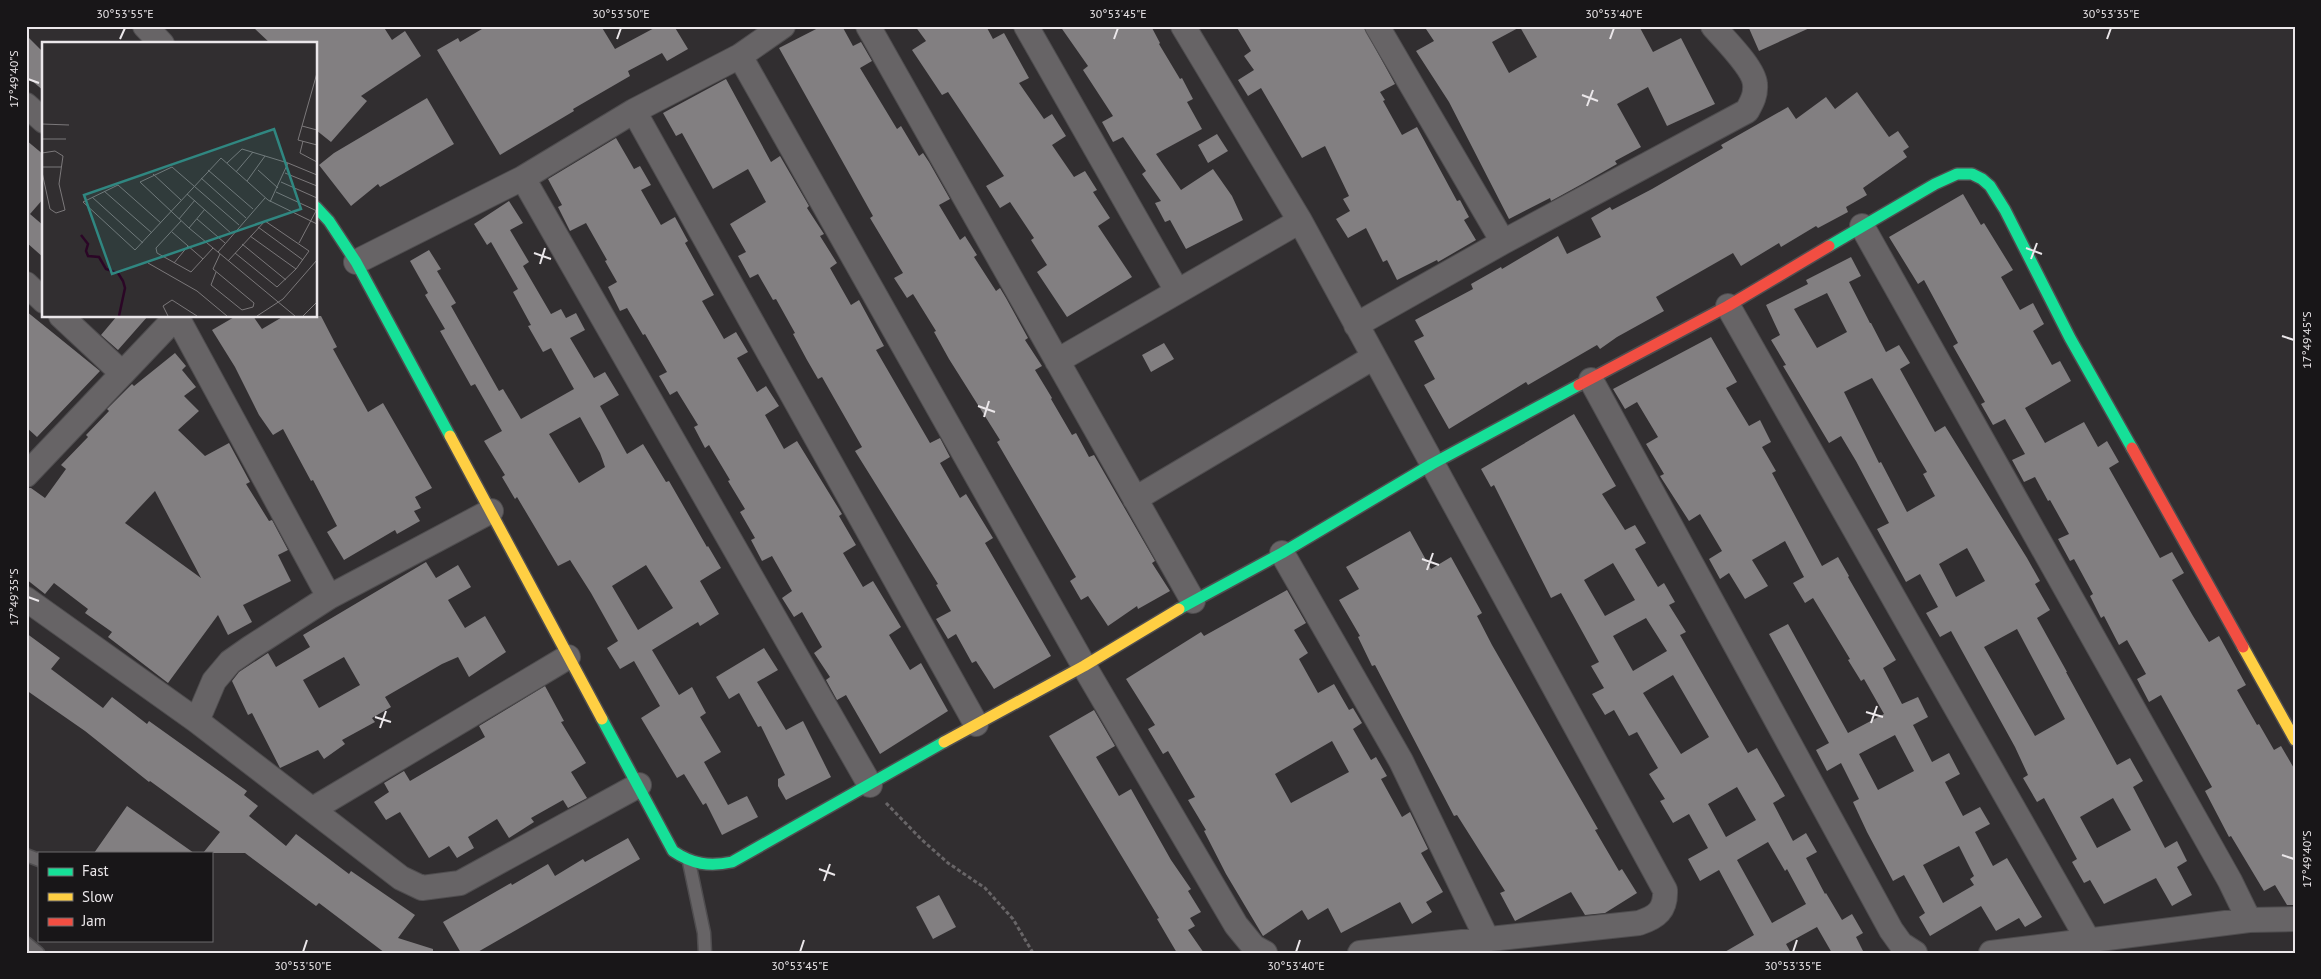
<svg xmlns="http://www.w3.org/2000/svg" width="2321" height="979" viewBox="0 0 2321 979" font-family="'PT Sans',sans-serif">
	<style>
		.lines { fill: none; stroke-linecap: round; stroke-linejoin: round }
		.stream { stroke: #2b0626; stroke-width: 6 }
		.building { fill: #827f81; fill-rule: evenodd }
		.lane-casing { stroke: #4f4d4f; stroke-width: 15 }
		.street-casing { stroke: #4f4d4f; stroke-width: 26 }
		.fast-casing { stroke: #4f4d4f; stroke-width: 14 }
		.slow-casing { stroke: #4f4d4f; stroke-width: 14 }
		.jam-casing { stroke: #4f4d4f; stroke-width: 14 }
		.path { stroke: #686567; stroke-width: 3; stroke-dasharray: 4 2.5; stroke-linecap: butt }
		.lane { stroke: #676466; stroke-width: 12 }
		.street { stroke: #676466; stroke-width: 24 }
		.fast { stroke: #16e098; stroke-width: 11 }
		.slow { stroke: #ffcf43; stroke-width: 11 }
		.jam { stroke: #f24e42; stroke-width: 11 }
		.ticks { fill: none; stroke: #ebe7ea; stroke-width: 2 }
		.inset-river { fill: none; stroke: #2b0626; stroke-width: 2.5 }
		.inset-road { fill: none; stroke: #7b787a; stroke-width: 1 }
		.view { fill: #308781; fill-opacity: 0.15; stroke: #308781; stroke-width: 2.5 }
		.inset-edge { fill: none; stroke: #ebe7ea; stroke-width: 2.5 }
		.neatline { fill: none; stroke: #ebe7ea; stroke-width: 2 }
		.ticks-label { font-size: 12px; text-anchor: middle; fill: #ebe7ea }
	</style>
	<rect width="100%" height="100%" fill="#312e30"/>
	<g class="lines">
		<path class="stream" d="M2294 26 2295 27"/>
	</g>
	<path class="building" d="M252 26H383L392 40 405 31 421 56 361 96 367 101 331 142 316 130V44H271Z
		M487 26H601L615 49 658 26H674L688 49 667 61 662 53 628 71 630 76 573 109 574 111 500 155 437 50 458 38 460 42Z
		M822 26H842L853 46 861 42 872 61 860 68 897 129 901 126 919 156 923 153 929 162 950 199 939 205 960 240 965 236 977 255 974 257 996 291 1000 288 1006 298 1028 338 1025 340 1042 366 1035 370 1052 398 1051 399 1072 435 1076 433 1089 457 1094 455 1155 561 1152 563 1170 591 1138 609 1137 606 1108 626 1088 596 1081 600 1070 581 1076 577 997 442 1000 440 949 359 934 332 936 331 913 294 907 298 894 278 903 273 870 218 873 216 779 48Z
		M915 26H986L993 39 1004 33 1029 78 1019 83 1044 119 1052 114 1066 136 1052 145 1074 177 1085 171 1097 190 1093 192 1110 218 1098 226 1132 277 1067 317 1037 272 1047 265 1031 240 1034 238 1010 202 1000 208 986 186 1004 176 948 92 942 95 912 50 926 41Z
		M1060 26H1151L1160 43 1159 44 1180 79 1182 78 1193 99 1187 102 1202 129 1156 154 1181 190 1213 169 1232 196 1243 220 1186 249 1170 220 1165 222 1155 203 1161 201 1142 174 1146 171 1123 137 1113 142 1102 122 1113 116 1083 70 1088 66Z
		M1236 26H1363L1395 84 1380 92 1385 100 1383 101 1402 135 1417 127 1457 201 1460 200 1469 217 1464 220 1476 240 1438 262 1437 260 1397 280 1387 260 1383 262 1366 228 1348 238 1336 219 1350 211 1343 199 1349 196 1325 146 1302 158 1261 88 1248 96 1238 80 1254 70 1244 56 1251 51Z
		M1424 26H1639L1653 52 1681 38 1715 104 1667 126 1648 87 1617 104 1641 147 1615 161 1617 164 1582 184 1551 201 1550 198 1509 219 1449 102 1416 51 1434 41ZM1520 27 1537 57 1509 73 1492 42Z
		M1748 26H1814L1759 51Z
		M26 35 44 53V91L26 76Z
		M726 79 771 162 780 156 809 206 807 208 824 234 820 236 837 263 830 268 851 305 859 300 884 346 876 350 930 443 940 438 950 457 940 463 960 498 966 494 993 538 985 543 1051 656 994 689 976 661 972 663 956 634 948 639 936 619 951 611 936 585 938 584 855 451 862 447 822 377 818 379 807 360 793 334 795 333 776 299 773 300 758 274 750 278 738 256 746 252 730 224 766 202 748 169 713 189 682 133 676 136 663 113Z
		M1857 92 1889 137 1898 131 1909 147 1903 151 1907 157 1863 188 1867 195 1846 207 1848 212 1818 228 1816 226 1781 247 1779 243 1741 266 1733 253 1656 297 1664 311 1617 337 1600 349 1597 345 1528 385 1526 382 1449 429 1424 385 1435 379 1414 341 1424 336 1415 320 1473 289 1471 284 1501 267 1502 269 1558 236 1567 254 1601 237 1591 218 1610 207 1612 210 1652 189 1723 148 1721 145 1788 107 1796 119 1826 97 1835 109Z
		M427 98 454 144 380 187 378 184 351 206 319 165 334 153Z
		M1217 134 1228 151 1208 163 1198 145Z
		M616 138 634 169 640 166 651 185 641 190 661 225 675 217 688 241 685 243 714 295 702 301 724 339 736 332 748 352 737 358 757 392 766 386 779 406 765 415 784 449 797 441 842 514 839 516 856 545 843 553 863 587 873 581 901 627 889 635 910 670 921 663 948 711 880 754 846 695 837 700 826 680 830 677 814 653 822 647 802 612 794 617 782 598 792 591 772 556 762 561 751 540 755 538 740 512 745 509 728 481 730 480 709 445 705 448 694 427 698 425 677 391 670 395 659 376 667 372 645 334 643 335 627 308 620 311 608 287 617 282 605 261 607 260 586 223 570 231 558 207 562 205 548 179Z
		M26 140 44 155V198L30 214 44 226V258L26 242Z
		M1963 194 1981 225 1984 223 2013 270 2001 277 2020 310 2033 303 2044 324 2033 331 2052 365 2060 361 2071 381 2025 408 2045 443 2084 422 2098 447 2107 441 2119 462 2109 468 2160 558 2172 552 2184 573 2172 580 2193 616 2209 642 2219 636 2246 685 2237 690 2257 725 2259 724 2274 750 2281 746 2295 770V905H2287L2275 885 2264 891 2231 836 2229 837 2205 791 2212 787 2161 695 2149 702 2137 679 2146 674 2127 640 2119 645 2104 616 2101 618 2090 596 2093 594 2074 559 2070 561 2058 539 2069 534 2050 500 2048 501 2035 477 2024 482 2012 460 2025 454 2005 419 1993 425 1981 404 1985 402 1953 346 1958 343 1924 280 1918 284 1889 237Z
		M509 201 523 223 510 230 529 262 523 266 551 314 561 309 566 318 576 313 585 330 570 338 594 378 605 372 619 395 600 406 627 454 643 444 666 482 669 481 707 547 708 546 721 568 700 581 719 614 700 626 698 622 652 650 679 695 692 687 706 713 700 717 721 752 704 762 728 805 747 796 758 817 722 835 706 803 703 805 684 774 677 778 641 718 660 706 634 661 620 669 607 648 618 641 591 593 570 560 558 566 517 497 515 499 502 477 505 475 484 441 502 431 475 384 471 386 440 331 445 329 425 295 428 293 410 261 429 250 441 269 437 271 456 303 451 306 499 391 503 389 521 419 574 389 551 348 543 352 528 326 531 325 513 292 518 289 491 242 487 245 474 224ZM580 417 600 453 605 467 579 483 549 434ZM646 565 673 608 638 630 612 586Z
		M1851 257 1861 276 1849 282 1870 323H1871L1886 352 1899 345 1910 363 1900 369 1935 432 1945 426 2027 558 2040 581 2035 584 2050 610 2037 618 2067 672H2066L2117 765 2130 758 2143 781 2133 787 2165 848 2177 841 2187 861 2177 867 2192 895 2172 906 2156 878 2104 904 2090 880 2084 883 2072 862 2077 859 2044 798 2037 802 2023 778 2028 775 2015 747 1951 631 1940 637 1926 613 1938 607 1920 574 1906 582 1877 529 1889 523 1856 461 1841 436 1829 443 1783 366 1786 365 1771 340 1780 335 1766 305 1808 284 1806 280ZM1827 293 1847 332 1817 348 1794 309ZM1872 378 1927 472 1923 474 1935 496 1907 512 1881 462 1879 463 1844 392ZM1967 548 1985 581 1956 597 1939 564ZM2017 629 2065 719 2035 736 1984 647ZM2113 798 2131 830 2097 848 2080 817Z
		M26 311 100 371 37 437 26 427Z
		M117 316H148L118 350 101 335Z
		M236 316H253L262 329 284 316H321L337 347 333 349 368 412 383 403 432 488 415 497 421 508 414 511 420 521 397 534 395 530 344 560 327 532 337 526 313 480 311 481 283 429 273 435 259 415 235 367 212 330Z
		M1711 337 1737 382 1726 388 1749 426 1760 420 1771 442 1762 447 1776 471 1772 473 1822 566 1838 557 1849 576 1848 577 1896 660 1883 668 1902 704 1918 697 1928 717 1913 725 1932 762 1949 753 1960 774 1945 782 1963 816 1980 807 1990 824 1975 832 1993 866 2007 858 2042 917 2025 927 2019 918 1996 931 1981 906 1930 936 1919 917 1925 913 1904 875 1893 881 1867 832 1853 802 1859 799 1841 763 1827 771 1816 750 1829 743 1769 634 1788 624 1848 733 1884 714 1864 679 1861 681 1848 660 1850 659 1813 598 1805 603 1793 583 1804 577 1785 541 1752 560 1768 586 1745 599 1729 573 1720 579 1709 559 1722 551 1700 514 1689 521 1660 476 1664 474 1646 444 1658 437 1637 402 1625 409 1613 389ZM1895 735 1914 771 1878 790 1859 754ZM1959 846 1974 876 1970 879 1974 885 1943 903 1923 865Z
		M1164 343 1174 359 1151 372 1142 355Z
		M175 353 186 366 182 370 196 387 184 396 199 411 178 430 205 456 229 443 250 482 246 484 269 521 272 520 288 550 278 555 291 581 243 605 252 622 228 635 218 615 168 683 108 637 112 632 85 613 88 609 54 583 45 594 26 579V488H31L45 498 66 469 61 465 88 437 86 435 109 411 107 409 132 384 134 386ZM155 491 201 578 125 523Z
		M1574 414 1616 486 1602 494 1625 530 1635 525 1646 543 1635 549 1658 587 1664 583 1675 602 1669 605 1686 632 1680 635 1748 753 1757 748 1774 777 1785 796 1773 803 1793 841 1806 833 1817 852 1806 858 1825 894 1826 893 1842 920 1852 914 1863 933 1856 937 1864 953H1832L1817 927 1786 944 1791 953H1723L1754 935 1719 870 1700 881 1688 859 1708 848 1689 814 1673 823 1660 801 1665 799 1649 774 1658 768 1637 732 1629 736 1614 710 1605 715 1592 694 1604 688 1591 666 1599 662 1561 593 1551 598 1494 485 1491 487 1481 469ZM1613 563 1635 600 1605 616 1584 580ZM1646 618 1667 651 1633 671 1613 636ZM1673 675 1709 737 1681 754 1643 693ZM1737 787 1756 820 1726 837 1708 804ZM1768 842 1785 871 1787 869 1806 904 1772 923 1737 860Z
		M1410 531 1431 569 1451 557 1482 613 1477 616 1492 645 1598 829 1595 830 1619 871 1622 869 1637 893 1605 913 1585 915 1571 892 1515 921 1500 893 1505 891 1457 815 1454 816 1375 665 1372 666 1358 637 1360 636 1339 600 1359 589 1346 567Z
		M426 562 436 578 458 565 471 587 448 600 465 628 485 616 506 652 469 677 458 657 442 664 385 697 391 707 372 718 375 722 342 740 345 744 324 759 318 750 280 768 252 713 248 715 232 681 239 672 268 653 276 667 310 647 303 635ZM344 657 360 685 319 708 303 680Z
		M1287 590 1306 623 1294 630 1308 653 1299 659 1318 693 1334 684 1349 710 1353 708 1362 723 1353 729 1371 760 1376 757 1387 776 1381 779 1402 817 1410 812 1428 849 1421 853 1443 892 1426 902 1432 912 1412 924 1400 902 1341 933 1328 908 1308 920 1302 910 1263 936 1226 874 1204 831 1206 830 1188 800 1195 797 1168 751 1163 754 1148 729 1155 725 1126 679 1201 632 1204 636ZM1332 741 1349 772 1291 803 1275 774Z
		M26 633 60 658 51 669 103 708 112 697 147 724 149 721 247 791 244 795 258 806 249 816 286 846 296 834 349 874 351 871 415 915 398 938 433 949V953H385L319 903 316 906 245 853H203L220 832 150 781 149 782 85 731 26 690Z
		M764 648 778 670 757 682 786 730 803 721 831 777 786 800 778 786V779L785 775 761 726 758 727 739 693 729 699 716 677Z
		M545 686 564 721 561 722 586 763 571 772 587 798 568 808 563 800 531 818 534 822 509 838 497 819 468 837 474 848 457 858 449 846 429 858 400 812 386 820 374 802 389 792 384 783 404 771 410 781 485 737 479 726Z
		M1094 710 1115 746 1096 757 1119 796 1131 789 1171 860 1191 889 1188 891 1201 912 1190 918 1195 926 1188 930 1204 953H1177L1157 919 1159 918 1049 736Z
		M127 806 194 853H94Z
		M628 838 640 859 476 953H461L443 922 511 883 512 885 548 864 555 876 583 859 585 862Z
		M939 895 956 927 933 939 916 907Z"/>
	<g class="lines">
		<g class="lane-casing">
			<path id="lane" d="M26 855 39 860
				M689 862 704 933 705 953
				M26 943 38 953"/>
		</g>
		<g class="street-casing">
			<path id="street" d="M145 26 162 44
				M868 26 1193 601
				M1026 26 1177 291
				M1183 26 1300 221 1665 890C1666 910 1657 917 1639 923L1360 953
				M1377 26 1503 242
				M740 56 1084 666 1236 925 1254 947 1265 953
				M26 105 44 121
				M634 111 976 724
				M523 178 870 785
				M1862 226 2230 881 2249 920
				M356 262 523 178 634 111 740 56 783 26
				M26 284 44 301
				M1728 306 2088 940
				M61 316 122 373
				M177 317 329 597
				M1356 325 1503 242 1747 111C1752 102 1756 95 1755 84 1754 68 1724 39 1713 26
				M1057 361 1300 221
				M1591 380 1891 930 1901 944 1915 953
				M26 475 177 316
				M1135 499 1374 357
				M1282 553 1401 761 1487 939
				M26 599 197 721 401 878 422 888 460 883 639 785
				M197 721 214 681 230 662 250 648 329 597 491 511
				M313 809 568 657
				M1991 953 2249 920 2295 919"/>
		</g>
		<g class="fast-casing">
			<path id="fast" d="M316 207 329 221 356 262 450 436
				M1829 246 1935 184 1957 174H1972L1982 179 1990 186 2005 210 2070 338 2132 448
				M1179 609 1282 553 1432 464 1579 385
				M602 719 673 851C692 864 709 867 732 862L944 742"/>
		</g>
		<g class="slow-casing">
			<path id="slow" d="M450 436 602 719
				M2243 647 2295 740
				M944 742 1084 666 1179 609"/>
		</g>
		<g class="jam-casing">
			<path id="jam" d="M1579 385 1728 306 1829 246
				M2132 448 2243 647"/>
		</g>
		<path class="path" d="M886 803 921 839 948 863 985 888 1013 919 1033 953"/>
		<use href="#lane" class="lane"/>
		<use href="#street" class="street"/>
		<use href="#fast" class="fast"/>
		<use href="#slow" class="slow"/>
		<use href="#jam" class="jam"/>
	</g>
	<path class="ticks" d="M120 39 125 28M617 39 621 28M1114 39 1118 28M1610 39 1614 28M2107 39 2111 28M28 79 39 83M1582 95 1598 101M1587 106 1593 90M2026 248 2042 254M534 253 551 259M2031 259 2037 243M540 264 545 248M2282 336 2294 340M978 406 995 412M984 417 989 401M1422 559 1439 565M1427 570 1433 553M28 597 39 601M1866 712 1883 717M375 717 391 722M1871 723 1877 706M380 728 386 711M2282 855 2294 859M819 869 835 875M824 881 830 864M303 952 307 940M800 952 804 940M1296 952 1300 940M1793 952 1797 940"/>
	<g transform="translate(42 42)">
		<rect width="275" height="275" fill="#312e30"/>
		<path class="inset-river" d="M39 193 46 202 44 209 46 214 57 215 64 227 76 231 81 239 83 246 77 274"/>
		<path class="inset-road" d="M275 31 260 84 275 88M0 82 27 83M260 84 256 98 275 103M0 97H24M261 99 258 111 275 120M0 111 13 109 21 114 17 142 23 168 14 171 8 167 0 130M185 121 200 107 246 121 228 160M246 121 275 133M0 125H19M166 128 211 167M216 128 236 146M194 130 211 110M243 131 275 144M111 132 139 158M159 136 204 176M205 139 223 114M239 140 275 156M62 149 110 191M234 150 275 169M145 152 190 192M50 155 101 201M137 177 153 158M155 177 183 201M139 179 114 206 115 211 149 230 171 206M119 181 76 143 41 160 93 208 179 116 226 158 275 182M197 183 130 125 98 140 147 186 253 274M216 185 261 218M147 186 163 167M130 190 161 217M208 194 254 227M257 201 274 169M200 202 244 238M176 210 223 156M186 219 223 179 267 209 254 227 235 245 193 211M106 221 155 249 185 274M132 221 146 204M174 230 169 243 200 268 211 265 212 261 171 227 178 212M126 274 121 264 130 258 155 274M215 274 241 257 275 218M261 274 275 260"/>
		<path class="view" d="M232 87 259 167 70 232 42 153Z"/>
		<rect width="275" height="275" class="inset-edge"/>
	</g>
	<rect width="2321" height="979" fill="none" stroke="#181618" stroke-width="55"/>
	<rect x="38" y="852" width="175" height="90" fill="#181618" stroke="#6c6a6c"/>
	<rect x="48" y="868" width="25" height="8" fill="#16e098" stroke="#6c6a6c"/>
	<text x="82" y="876" font-size="15" fill="#ebe7ea">Fast</text>
	<rect x="48" y="893" width="25" height="8" fill="#ffcf43" stroke="#6c6a6c"/>
	<text x="82" y="902" font-size="15" fill="#ebe7ea">Slow</text>
	<rect x="48" y="918" width="25" height="8" fill="#f24e42" stroke="#6c6a6c"/>
	<text x="82" y="926" font-size="15" fill="#ebe7ea">Jam</text>
	<rect x="28" y="28" width="2266" height="924" class="neatline"/>
	<g class="ticks-label">
		<text x="125" y="18">30°53'55"E</text>
		<text x="621" y="18">30°53'50"E</text>
		<text x="1118" y="18">30°53'45"E</text>
		<text x="1614" y="18">30°53'40"E</text>
		<text x="2111" y="18">30°53'35"E</text>
		<text transform="translate(14 79) rotate(-90)" y="4">17°49'40"S</text>
		<text transform="translate(2307 340) rotate(-90)" y="4">17°49'45"S</text>
		<text transform="translate(14 597) rotate(-90)" y="4">17°49'35"S</text>
		<text transform="translate(2307 859) rotate(-90)" y="4">17°49'40"S</text>
		<text x="303" y="970">30°53'50"E</text>
		<text x="800" y="970">30°53'45"E</text>
		<text x="1296" y="970">30°53'40"E</text>
		<text x="1793" y="970">30°53'35"E</text>
	</g>
</svg>
